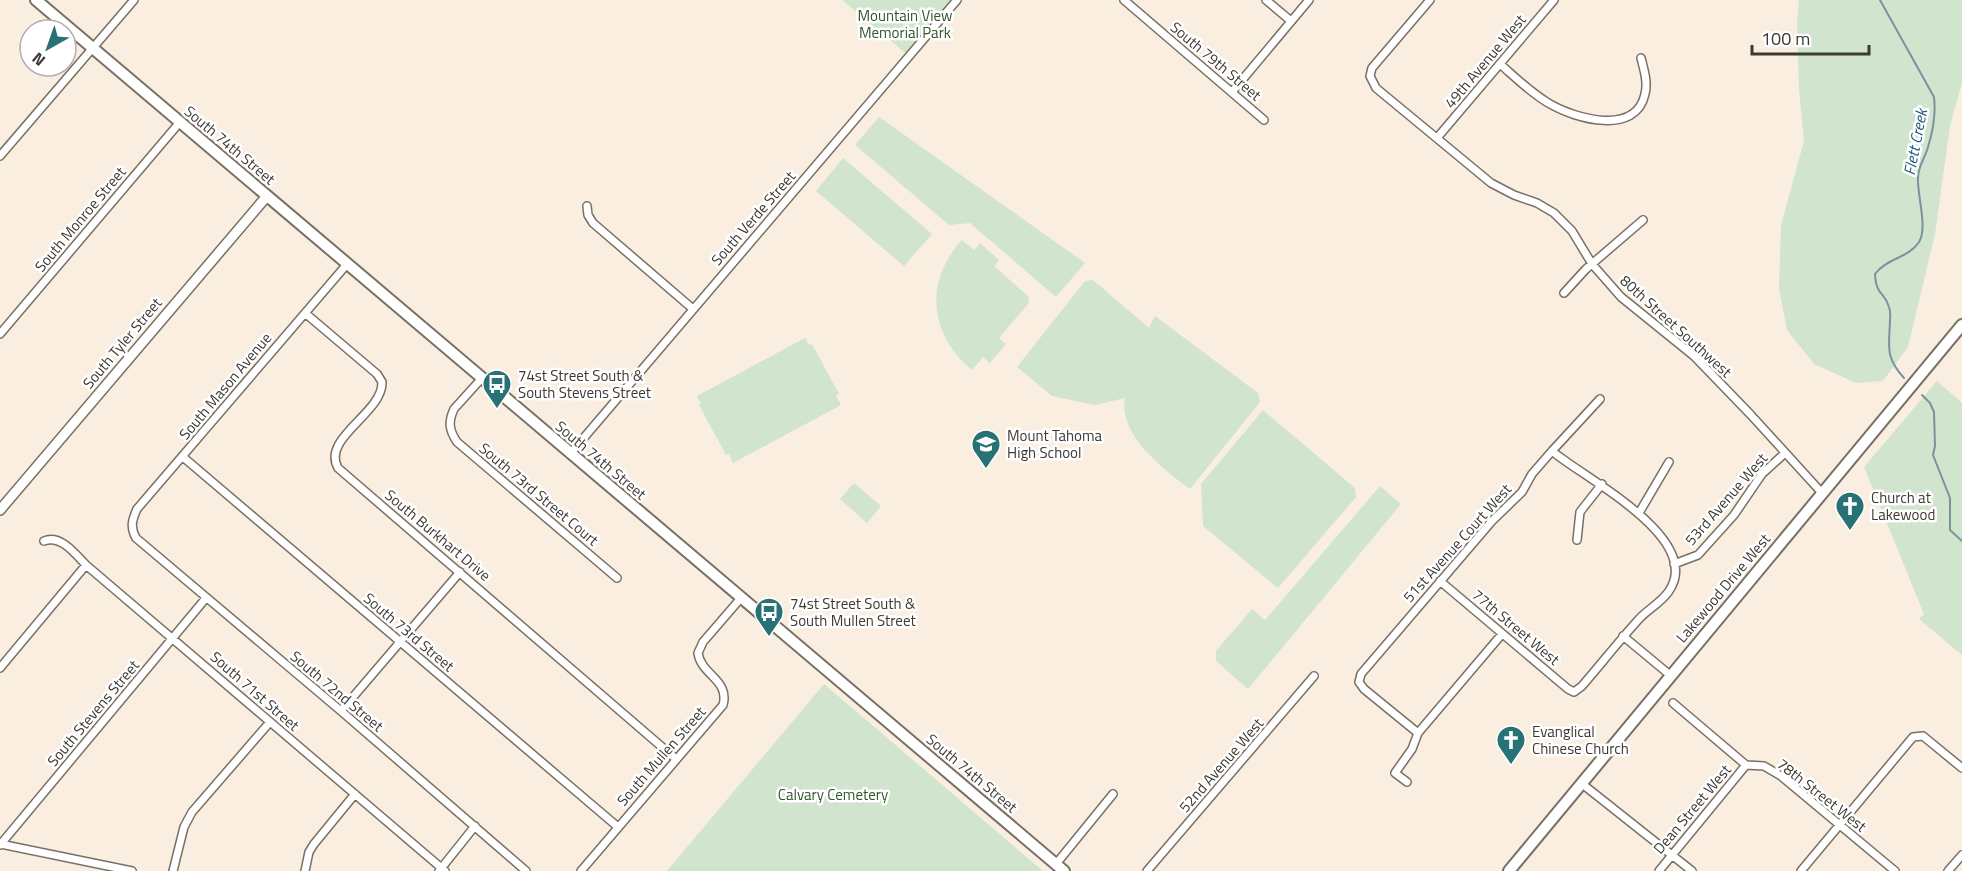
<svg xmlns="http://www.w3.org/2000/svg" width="1962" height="871" viewBox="0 0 1962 871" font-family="'Titillium Web',sans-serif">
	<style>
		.green { fill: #d1e4ce }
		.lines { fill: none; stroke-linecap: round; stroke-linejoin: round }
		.stream { stroke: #7b92a0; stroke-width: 2 }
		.minor-casing { stroke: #797063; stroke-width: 10 }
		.tertiary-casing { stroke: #797063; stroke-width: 12 }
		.secondary-casing { stroke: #797063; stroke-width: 14 }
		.primary-casing { stroke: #797063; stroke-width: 14 }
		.minor { stroke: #fff; stroke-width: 7 }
		.tertiary { stroke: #fff; stroke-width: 9 }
		.secondary { stroke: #fff; stroke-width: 10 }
		.primary { stroke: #fff; stroke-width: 10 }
		.labels { text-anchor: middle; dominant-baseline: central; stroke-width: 5; stroke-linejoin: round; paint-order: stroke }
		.park-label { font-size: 15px; fill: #31562c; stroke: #fff }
		.street-label { font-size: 15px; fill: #3d3933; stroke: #fff }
		.poi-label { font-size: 15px; fill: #3d3933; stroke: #fff; text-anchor: start }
		.water-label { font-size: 16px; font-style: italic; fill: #205c7c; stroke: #fff }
	</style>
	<rect width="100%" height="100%" fill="#f9eee0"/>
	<path class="green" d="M842 0H957L909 56Z
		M1799 0H1962V83L1950 126 1935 234 1908 347 1883 381 1856 383 1814 364 1787 330 1779 289 1781 225 1804 141 1799 89 1797 22Z
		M879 117 1085 263 1056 297 970 223 949 225 855 145Z
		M843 158 932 234 904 266 816 191Z
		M962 240 974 250 980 243 999 260 994 266 1028 296 1029 303 999 338 1006 344 990 363 983 357 972 370C929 335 924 281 962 240Z
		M1093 280 1149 328 1155 316 1258 393 1260 402 1190 489C1163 469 1118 435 1125 398L1095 405 1052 396 1017 367 1085 281Z
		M805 338 809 345 812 344 839 394 836 396 841 405 733 463 729 454 726 455 699 405 701 404 697 396Z
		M1937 381 1962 403V655L1919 619 1924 614 1864 467Z
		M1263 410 1355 488 1356 497 1278 588 1203 526 1201 484Z
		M854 483 881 506 867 523 840 499Z
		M1380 486 1401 504 1248 689 1216 661V651L1252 609 1265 620Z
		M824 684 1043 871H667Z"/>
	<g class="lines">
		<path class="stream" d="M1880 0 1934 97C1936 114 1933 131 1928 147 1925 158 1918 166 1918 178 1917 195 1928 228 1919 242 1909 258 1887 258 1875 274 1876 296 1885 292 1889 307 1891 312 1890 317 1890 321 1889 347 1885 357 1904 378
			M1922 395 1930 403 1934 412 1935 446 1933 455 1950 498V530L1962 541"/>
		<g class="minor-casing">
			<path id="minor" d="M1124 0 1264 120
				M1266 0 1291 21
				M1430 0 1372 68 1370 76 1376 88 1491 183 1514 195 1537 203 1554 213 1572 231 1592 264 1621 297 1694 356 1750 414 1822 493
				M1500 64C1516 78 1532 94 1550 104 1576 119 1636 136 1645 94 1648 82 1644 70 1641 58
				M1232 92 1309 0
				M1437 138 1554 0
				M0 156 134 0
				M587 206 588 215 593 223 693 309
				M348 263 137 509C132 520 130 527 136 538L341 711 526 871
				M1564 293 1586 269 1643 220
				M305 313 377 374 382 382C383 413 321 438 338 468L676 759
				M0 334 180 122
				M482 378 454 409C448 422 449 430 457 442L617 578
				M570 454 957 0
				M183 457 618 827
				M1639 513 1669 462
				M1577 540 1580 512 1602 484
				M44 541C61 534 76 555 86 565L445 871
				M1674 564 1698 555 1734 515 1762 474 1785 453
				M1440 581 1568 689 1574 692 1582 686C1601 664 1619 641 1639 619 1648 609 1661 603 1669 591 1705 538 1582 477 1552 451
				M1623 636 1670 675
				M0 668 86 565
				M1673 703 1746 765 1764 766 1781 776 1895 871
				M341 711 460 572
				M1418 733 1364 689 1359 682 1361 674 1492 521 1522 492 1532 474 1552 451 1600 399
				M1407 782 1395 773 1412 749 1418 733 1502 634
				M1581 783 1692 871
				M0 844 132 871
				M0 845 206 598
				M1056 864 1113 794
				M173 871 184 827 192 812 270 722
				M305 871 309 852 314 844 355 794
				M439 871 475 826
				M581 871 723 705C730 680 701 675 698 653L703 642 741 598
				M1147 871 1314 676
				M1659 871 1746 765
				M1801 871 1913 737 1923 736 1962 768
				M1948 871 1962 855"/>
		</g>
		<g class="tertiary-casing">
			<path id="tertiary" d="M0 510 267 196"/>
		</g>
		<g class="secondary-casing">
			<path id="secondary" d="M1509 871 1962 325"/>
		</g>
		<g class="primary-casing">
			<path id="primary" d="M36 0 1064 871"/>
		</g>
		<use href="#minor" class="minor"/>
		<use href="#tertiary" class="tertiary"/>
		<use href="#secondary" class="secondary"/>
		<use href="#primary" class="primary"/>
	</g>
	<defs>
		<g id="bus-pin" transform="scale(1.5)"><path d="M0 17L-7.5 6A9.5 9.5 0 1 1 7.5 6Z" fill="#287276" stroke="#fff"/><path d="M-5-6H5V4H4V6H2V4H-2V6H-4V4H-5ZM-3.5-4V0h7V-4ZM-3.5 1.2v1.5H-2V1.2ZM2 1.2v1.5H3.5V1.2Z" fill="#fff"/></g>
		<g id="school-pin" transform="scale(1.5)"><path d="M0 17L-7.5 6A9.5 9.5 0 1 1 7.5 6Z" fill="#287276" stroke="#fff"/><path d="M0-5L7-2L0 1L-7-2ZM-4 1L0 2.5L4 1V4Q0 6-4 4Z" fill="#fff"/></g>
		<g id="church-pin" transform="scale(1.5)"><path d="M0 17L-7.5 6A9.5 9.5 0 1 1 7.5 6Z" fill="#287276" stroke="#fff"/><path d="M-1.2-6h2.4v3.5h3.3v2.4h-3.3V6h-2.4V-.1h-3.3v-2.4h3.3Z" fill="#fff"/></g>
	</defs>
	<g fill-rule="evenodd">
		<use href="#bus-pin" x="497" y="384"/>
		<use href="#school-pin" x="986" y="444"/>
		<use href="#church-pin" x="1850" y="506"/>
		<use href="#bus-pin" x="769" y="612"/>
		<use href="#church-pin" x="1511" y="740"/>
	</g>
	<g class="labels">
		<g class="park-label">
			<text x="905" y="15">Mountain View<tspan x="905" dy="17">Memorial Park</tspan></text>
			<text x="833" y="794">Calvary Cemetery</text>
		</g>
		<g class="street-label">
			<text transform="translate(1216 61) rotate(40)">South 79th Street</text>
			<text transform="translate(1485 61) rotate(-50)">49th Avenue West</text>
			<text transform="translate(230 145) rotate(40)">South 74th Street</text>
			<text transform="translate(753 218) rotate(-49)">South Verde Street</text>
			<text transform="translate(80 219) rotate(-50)">South Monroe Street</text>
			<text transform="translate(1676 326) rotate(42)">80th Street Southwest</text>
			<text transform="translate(122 343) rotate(-50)">South Tyler Street</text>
			<text transform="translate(225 386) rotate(-50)">South Mason Avenue</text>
			<text transform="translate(601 460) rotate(40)">South 74th Street</text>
			<text transform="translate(539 494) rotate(40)">South 73rd Street Court</text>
			<text transform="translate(1726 499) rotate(-49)">53rd Avenue West</text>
			<text transform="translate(438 535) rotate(40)">South Burkhart Drive</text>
			<text transform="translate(1457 543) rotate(-48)">51st Avenue Court West</text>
			<text transform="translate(1723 588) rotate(-50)">Lakewood Drive West</text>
			<text transform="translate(1516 627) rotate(40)">77th Street West</text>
			<text transform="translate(409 632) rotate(40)">South 73rd Street</text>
			<text transform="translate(255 691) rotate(41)">South 71st Street</text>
			<text transform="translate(337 691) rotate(40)">South 72nd Street</text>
			<text transform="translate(93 713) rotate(-50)">South Stevens Street</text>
			<text transform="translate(661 756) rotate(-49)">South Mullen Street</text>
			<text transform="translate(1221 765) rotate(-49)">52nd Avenue West</text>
			<text transform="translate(972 773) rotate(40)">South 74th Street</text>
			<text transform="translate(1822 795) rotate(38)">78th Street West</text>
			<text transform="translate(1692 809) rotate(-50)">Dean Street West</text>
		</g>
		<g class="poi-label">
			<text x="518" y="375">74st Street South &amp;<tspan x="518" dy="17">South Stevens Street</tspan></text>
			<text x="1007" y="435">Mount Tahoma<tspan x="1007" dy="17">High School</tspan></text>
			<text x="1871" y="497">Church at<tspan x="1871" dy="17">Lakewood</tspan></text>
			<text x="790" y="603">74st Street South &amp;<tspan x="790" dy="17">South Mullen Street</tspan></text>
			<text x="1532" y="731">Evanglical<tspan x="1532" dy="17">Chinese Church</tspan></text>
		</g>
		<g class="water-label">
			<text transform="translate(1915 142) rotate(-79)">Flett Creek</text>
		</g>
	</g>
	<g transform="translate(48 48) rotate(220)"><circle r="28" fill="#ffffff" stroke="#b1b0ad" stroke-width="1.5"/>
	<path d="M0-4.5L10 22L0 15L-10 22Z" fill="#287276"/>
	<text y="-9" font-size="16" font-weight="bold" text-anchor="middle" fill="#3d3933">N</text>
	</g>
	<path d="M1752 45v9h117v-9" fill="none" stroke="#3d3933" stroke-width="3"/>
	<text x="1761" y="45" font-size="18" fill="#3d3933" stroke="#ffffff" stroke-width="4.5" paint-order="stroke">100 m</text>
</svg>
